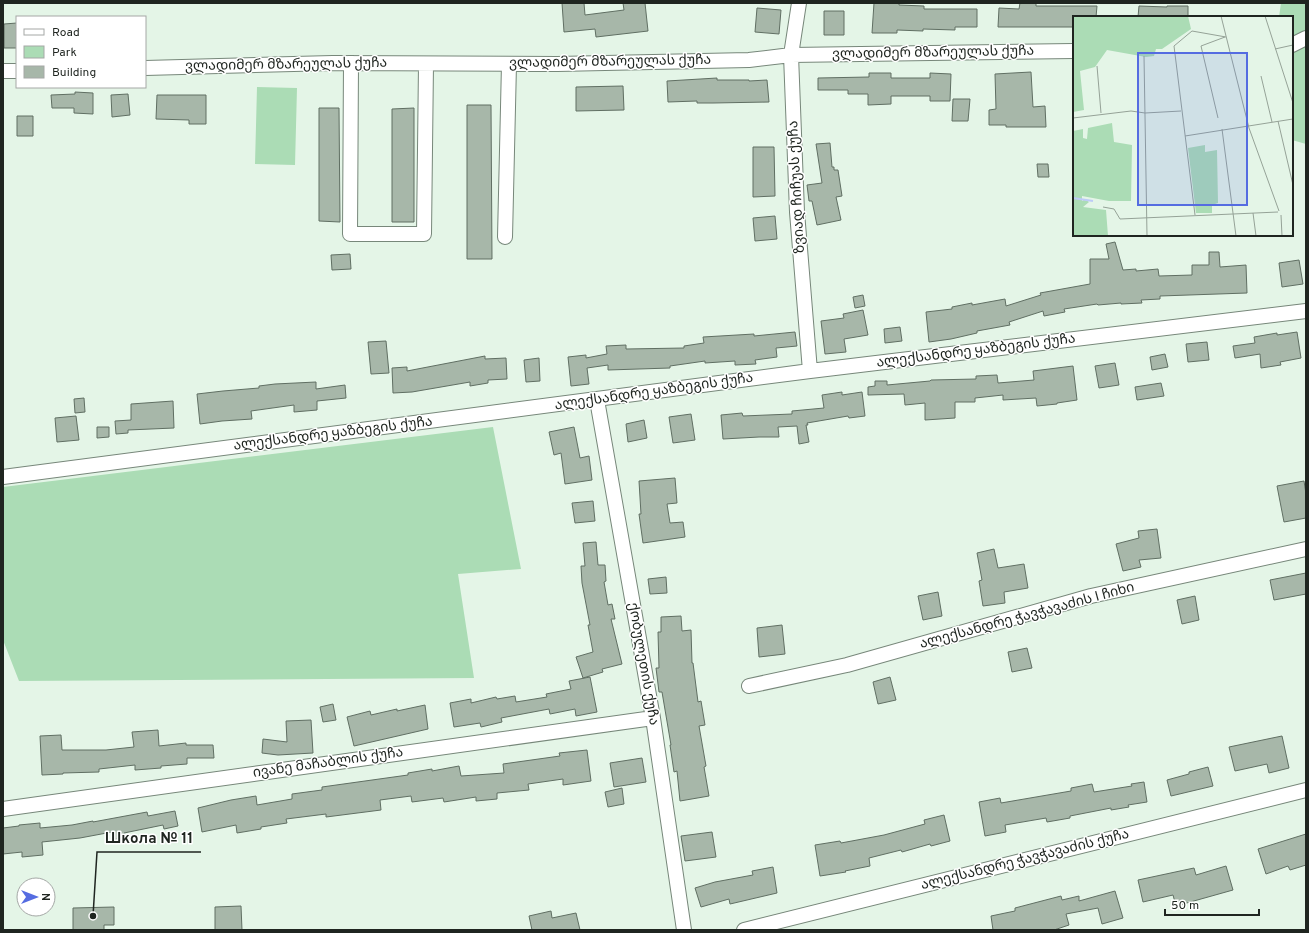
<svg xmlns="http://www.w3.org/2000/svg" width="1309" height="933" viewBox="0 0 1309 933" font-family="Overpass,'Noto Sans Georgian',sans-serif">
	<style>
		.green { fill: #abdcb5 }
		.building { fill: #a7b7a9; stroke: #606f63 }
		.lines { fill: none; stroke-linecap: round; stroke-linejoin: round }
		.minor-casing { stroke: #77877a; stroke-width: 16 }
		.minor { stroke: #fff; stroke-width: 14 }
		.labels { text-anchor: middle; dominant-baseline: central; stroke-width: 3; stroke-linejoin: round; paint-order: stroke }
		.street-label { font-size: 14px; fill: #1f2520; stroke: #fff }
		.inset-river { fill: none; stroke: #becbf7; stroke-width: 2 }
		.inset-road { fill: none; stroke: #95a297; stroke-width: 1 }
		.view { fill: #556ce1; fill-opacity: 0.15; stroke: #556ce1; stroke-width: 2 }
		.inset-edge { fill: none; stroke: #1f2520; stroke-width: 2 }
		.leader { fill: none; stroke: #1f2520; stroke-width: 1.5 }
		.callout-dot { fill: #1f2520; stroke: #fff; stroke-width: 1.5 }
		.callout-label { font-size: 15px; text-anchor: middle; font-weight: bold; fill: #1f2520; stroke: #fff; stroke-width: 3; stroke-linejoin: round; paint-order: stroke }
	</style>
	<rect width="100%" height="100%" fill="#e4f5e7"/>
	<path class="green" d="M1281 3H1306V144L1292 140V17H1279Z
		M257 87 297 88 295 165 255 164Z
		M493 427 521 569 458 574 474 678 19 681 3 640V487Z"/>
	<path class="building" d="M562 3H584L585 15 624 10 623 3H645L648 31 596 37 595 29 564 32Z
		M874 3H899V5L924 6V9H977V27H955V30L923 29V31L897 30V33H872Z
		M1020 3H1036V6H1097L1096 17H1074V27H998L999 8 1019 9Z
		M1139 6 1167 7V6H1188V17H1138Z
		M757 8 781 10 779 34 755 32Z
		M824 11H844V35H824Z
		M17 23V48H4V24Z
		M1031 72 1033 107 1045 106 1046 127H1006V125H989V110L996 109 995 74Z
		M869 73H891V78H930V73L951 74 950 101H930V96H891V104L868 105V94H848V90H818V78L869 77Z
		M717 78V80H749V81L767 80 769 102 713 103H697V101L668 102 667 81Z
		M623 86 624 110 576 111V87Z
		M75 92 93 93V114L74 113V108H52L51 95 75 94Z
		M128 94 130 115 112 117 111 95Z
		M157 95H206V124H189V120L156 119Z
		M953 99H970L968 121H952Z
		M467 105H491L492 259H467Z
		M319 108H339L340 222 319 221Z
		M414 108V222H392V109Z
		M17 116H33V136H17Z
		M830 143 832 167H834V170H838L842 196 836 197 841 220 817 225 812 201H809L807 185 822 183 816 144Z
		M753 147H774L775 196 753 197Z
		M1037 164H1048L1049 177H1038Z
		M775 216 777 239 755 241 753 218Z
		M1115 242 1123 270 1136 269V271L1158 269 1159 276 1192 275V265H1209V252H1219L1220 267 1246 265 1247 293 1160 296V299L1141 300 1142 303 1121 304V303L1098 305 1097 304 1064 309 1065 312 1044 316 1043 311 1009 322 1010 325 977 331V333L951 339 929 342 926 312 952 309V307L972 303V305L1005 299 1006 306 1041 295 1040 293 1090 284V259H1109L1106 244Z
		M350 254 351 269 332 270 331 255Z
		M1299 260 1303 284 1282 287 1279 263Z
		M863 295 865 306 855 308 853 297Z
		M863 310 868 335 844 339 846 352 825 354 821 321 844 318 843 314Z
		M900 327 902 341 885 343 884 329Z
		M795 332 797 346 776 348 777 357 755 360 756 364 735 365V361L705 363V361L670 366V368L608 370V365L587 368 589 384 571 386 568 357 586 355V358L607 354 606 346 626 345V349L684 348V346L704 343 703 337 754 334V336Z
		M1297 332 1301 358 1280 362 1281 365 1261 368 1260 354 1235 358 1233 346 1255 343 1254 337 1277 333V335Z
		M386 341 389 373 371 374 368 342Z
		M1207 342 1209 360 1188 362 1186 344Z
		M1165 354 1168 367 1152 370 1150 357Z
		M485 356V359L506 358 507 379 488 380V383L470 386V382L412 392 393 393 392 368 407 367V371Z
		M539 358 540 381 526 382 524 360Z
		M1115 363 1119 385 1099 388 1095 366Z
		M1073 366 1077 400 1057 403V404L1037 406 1036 398 1003 400V395L975 398V402H955V418L925 420V403L905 405 904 394 868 395V387L875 386V381H887V385L930 381 931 380 976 379V376L997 375 998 383 1034 380 1033 371Z
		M316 382V389L345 385 346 398 317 401V410L294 412V405L251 411 252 419 222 421 200 424 197 394 223 391 259 388V386L275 384Z
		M1161 383 1164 396 1137 400 1135 387Z
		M842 392V395L862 392 865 416 849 418 848 416 807 423 808 425H806L809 442 799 444 797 426 778 427 779 437H759L723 439 721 415 742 413 743 416 792 414V411L824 408 822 395Z
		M84 398 85 412 75 413 74 399Z
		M173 401 174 428 128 430V433L116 434 115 421 131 420V404Z
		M691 414 695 440 673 443 669 417Z
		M76 416 79 440 57 442 55 418Z
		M644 420 647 438 628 442 626 424Z
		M97 427H109V437L97 438Z
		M574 427 580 458 589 456 592 480 565 484 561 453 554 455 549 432Z
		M675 478 677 503 667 504 670 523 683 522 685 537 643 543 639 514H641L639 481Z
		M1304 481 1306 494V518L1284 522 1277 486Z
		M593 501 595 521 575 523 572 503Z
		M1157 529 1161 558 1139 560 1141 567 1123 571 1116 544 1139 538 1138 531Z
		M596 542 598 565H605L606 581 604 582 608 605 612 604 615 619H611L622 664 602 669 603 672 583 678 576 657 593 652 588 625H590L582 583 581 566H585L583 543Z
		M994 549 998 568 1024 564 1028 588 1004 592 1005 603 983 606 979 581 982 580 977 553Z
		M1306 573V594L1274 600 1270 580Z
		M666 577 667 593 650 594 648 579Z
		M938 592 942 616 923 620 918 596Z
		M1195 596 1199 620 1182 624 1177 600Z
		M681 616 682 631 691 630 692 663H693L698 702 701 701 705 725 699 726 706 766 704 767 709 796 680 801 677 771 674 772 670 745H671L662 692H659L656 668H659L658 632H661V617Z
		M782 625 785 654 759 657 757 628Z
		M1027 648 1032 668 1012 672 1008 652Z
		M590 677 597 712 576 716 575 709 550 714 549 709 501 718 502 722 481 727 480 723 454 727 450 703 471 699V703L496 697 497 699 515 696 516 702 547 697 546 694 571 689 569 681Z
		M890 677 896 700 878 704 873 682Z
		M333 704 336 720 323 722 320 707Z
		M425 705 428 729 354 746 347 717 370 711 371 715 397 709V711Z
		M311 720 313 753 278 755 262 753 263 739 287 742 286 721Z
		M158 730 159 746 186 743V745H213L214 758H187V764L161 766V768L135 770V765L99 769V772L63 773V774L42 775 40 736 61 735 62 750H106L134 747 132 732Z
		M1282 736 1289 768 1269 773 1267 764 1235 771 1229 747Z
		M587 750 591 781 563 785V779L528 784 529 790 497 793V799L476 801V797L444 802 443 798 412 802 411 796 380 800 381 810 326 817V814L286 819 287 823 261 827V829L237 833 236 825 202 832 198 808 231 800 256 796 257 805 292 799V794L322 790V787L408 775V773L432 769V771L459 766 461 776 504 773 503 764 560 756 559 753Z
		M642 758 646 782 614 787 610 763Z
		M1208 767 1213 786 1171 796 1167 780 1189 774V772Z
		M1144 782 1147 802 1128 805 1129 807 1111 810V808L1070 816V818L1047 822 1046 818 1005 825 1006 832 985 836 979 802 1000 798 1001 803 1071 791V788L1092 784 1094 792 1132 786 1131 784Z
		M622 788 624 804 608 807 605 792Z
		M175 811 178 826 164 829 163 825 124 833 125 837 113 840 112 832 80 838 42 842 43 855 22 857V852L3 854V828L19 826V825L40 823V828L72 825 93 821V822L147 812 148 816Z
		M944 815 950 841 931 846 930 844 902 852 901 850 869 858 870 866 845 871 846 872 820 876 815 845 840 841 841 843 884 835 925 824 924 820Z
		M712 832 716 857 685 861 681 836Z
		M1306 834V865L1290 870 1288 866 1266 874 1258 849Z
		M1226 866 1233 890 1176 906 1173 895 1143 902 1138 880 1194 868 1196 875Z
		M773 867 777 893 730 904 729 899 701 907 695 888 715 882 753 875 752 871Z
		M1115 891 1123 918 1102 924 1098 908 1066 914 1069 925 1054 930H993L991 916 1015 911V908L1061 896 1062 900 1079 896V901Z
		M241 906 242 930H215V907Z
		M114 907V925H104V930H73V908Z
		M551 911 552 918 576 913 580 930H532L529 916Z"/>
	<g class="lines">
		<g class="minor-casing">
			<path id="minor" d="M799 3 791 55 797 212 810 371
				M1292 45 1306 38
				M351 63 350 234H424L426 64
				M145 68 333 63 557 64 749 60 791 55 1074 51
				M3 71H17
				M505 237 509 64
				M597 400 653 718 684 930
				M3 477 810 371 1306 311
				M749 686 847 665 1091 596 1306 549
				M3 809 653 718
				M744 930 1306 790"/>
		</g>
		<use href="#minor" class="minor"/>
	</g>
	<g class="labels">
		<g class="street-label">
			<text transform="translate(933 53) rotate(-1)">ვლადიმერ მზარეულას ქუჩა</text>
			<text transform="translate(610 62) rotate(-1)">ვლადიმერ მზარეულას ქუჩა</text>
			<text transform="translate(286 65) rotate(-1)">ვლადიმერ მზარეულას ქუჩა</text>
			<text transform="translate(797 187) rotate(-93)">ზვიად ჩიჩუას ქუჩა</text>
			<text transform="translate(976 351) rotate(-7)">ალექსანდრე ყაზბეგის ქუჩა</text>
			<text transform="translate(654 392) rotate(-8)">ალექსანდრე ყაზბეგის ქუჩა</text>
			<text transform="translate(333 434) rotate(-7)">ალექსანდრე ყაზბეგის ქუჩა</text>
			<text transform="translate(1027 616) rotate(-15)">ალექსანდრე ჭავჭავაძის I ჩიხი</text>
			<text transform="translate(643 664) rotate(80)">ქობულეთის ქუჩა</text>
			<text transform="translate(328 763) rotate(-8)">ივანე მაჩაბლის ქუჩა</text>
			<text transform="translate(1025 860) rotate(-14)">ალექსანდრე ჭავჭავაძის ქუჩა</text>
		</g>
	</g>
	<g transform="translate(1073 16)">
		<rect width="220" height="220" fill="#e4f5e7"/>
		<path d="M0 0H115L118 13 89 33H83L81 40 73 41 34 34 22 51 7 55 11 94 0 96ZM39 107 41 126 59 129 58 185H36L9 180V185L12 183 16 186 10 191 33 194 35 220H0V115L10 113V122L14 123 15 112ZM132 129V136L144 134 145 187 139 189V197H123L115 132Z" fill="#abdcb5"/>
		<path class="inset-river" d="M0 182 20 185"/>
		<path class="inset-road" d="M148 0 176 112 206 195M192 0 220 87M202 33 220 29M71 40 74 220M24 50 28 97M188 60 199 106M0 102 58 95 72 97 108 95M145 102 128 30 152 21M205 105 220 169M149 113 163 220M112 120 220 103M30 191 41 193 47 203 205 196M180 197 183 220M122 199 101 30 119 15 153 21M208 199 209 220"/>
		<path class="view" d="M65 37H174V189H65Z"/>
		<rect width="220" height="220" class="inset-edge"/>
	</g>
	<path class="leader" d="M93 916L97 852H201"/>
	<circle class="callout-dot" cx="93" cy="916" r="4"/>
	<g class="callout-label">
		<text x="149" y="843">Школа № 11</text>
	</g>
	<rect width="1309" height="933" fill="none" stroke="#1f2520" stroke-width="8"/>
	<rect x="16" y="16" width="130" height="72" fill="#ffffff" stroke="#a5a8a6"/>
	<rect x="24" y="29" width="20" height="6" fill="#ffffff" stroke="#a5a8a6"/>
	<text x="52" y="36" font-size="12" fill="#1f2520">Road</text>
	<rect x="24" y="46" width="20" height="12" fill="#abdcb5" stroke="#a5a8a6"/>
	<text x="52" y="56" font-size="12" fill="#1f2520">Park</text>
	<rect x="24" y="66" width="20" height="12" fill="#a7b7a9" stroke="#a5a8a6"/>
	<text x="52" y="76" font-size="12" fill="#1f2520">Building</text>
	<g transform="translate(36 897) rotate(90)"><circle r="19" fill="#ffffff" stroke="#a5a8a6"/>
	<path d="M0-3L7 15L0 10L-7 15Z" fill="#556ce1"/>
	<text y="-6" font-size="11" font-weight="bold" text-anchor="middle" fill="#1f2520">N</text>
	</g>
	<path d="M1165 909v6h94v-6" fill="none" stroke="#1f2520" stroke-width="2"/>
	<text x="1171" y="909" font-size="12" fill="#1f2520" stroke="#ffffff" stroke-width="3" paint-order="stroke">50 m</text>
</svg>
